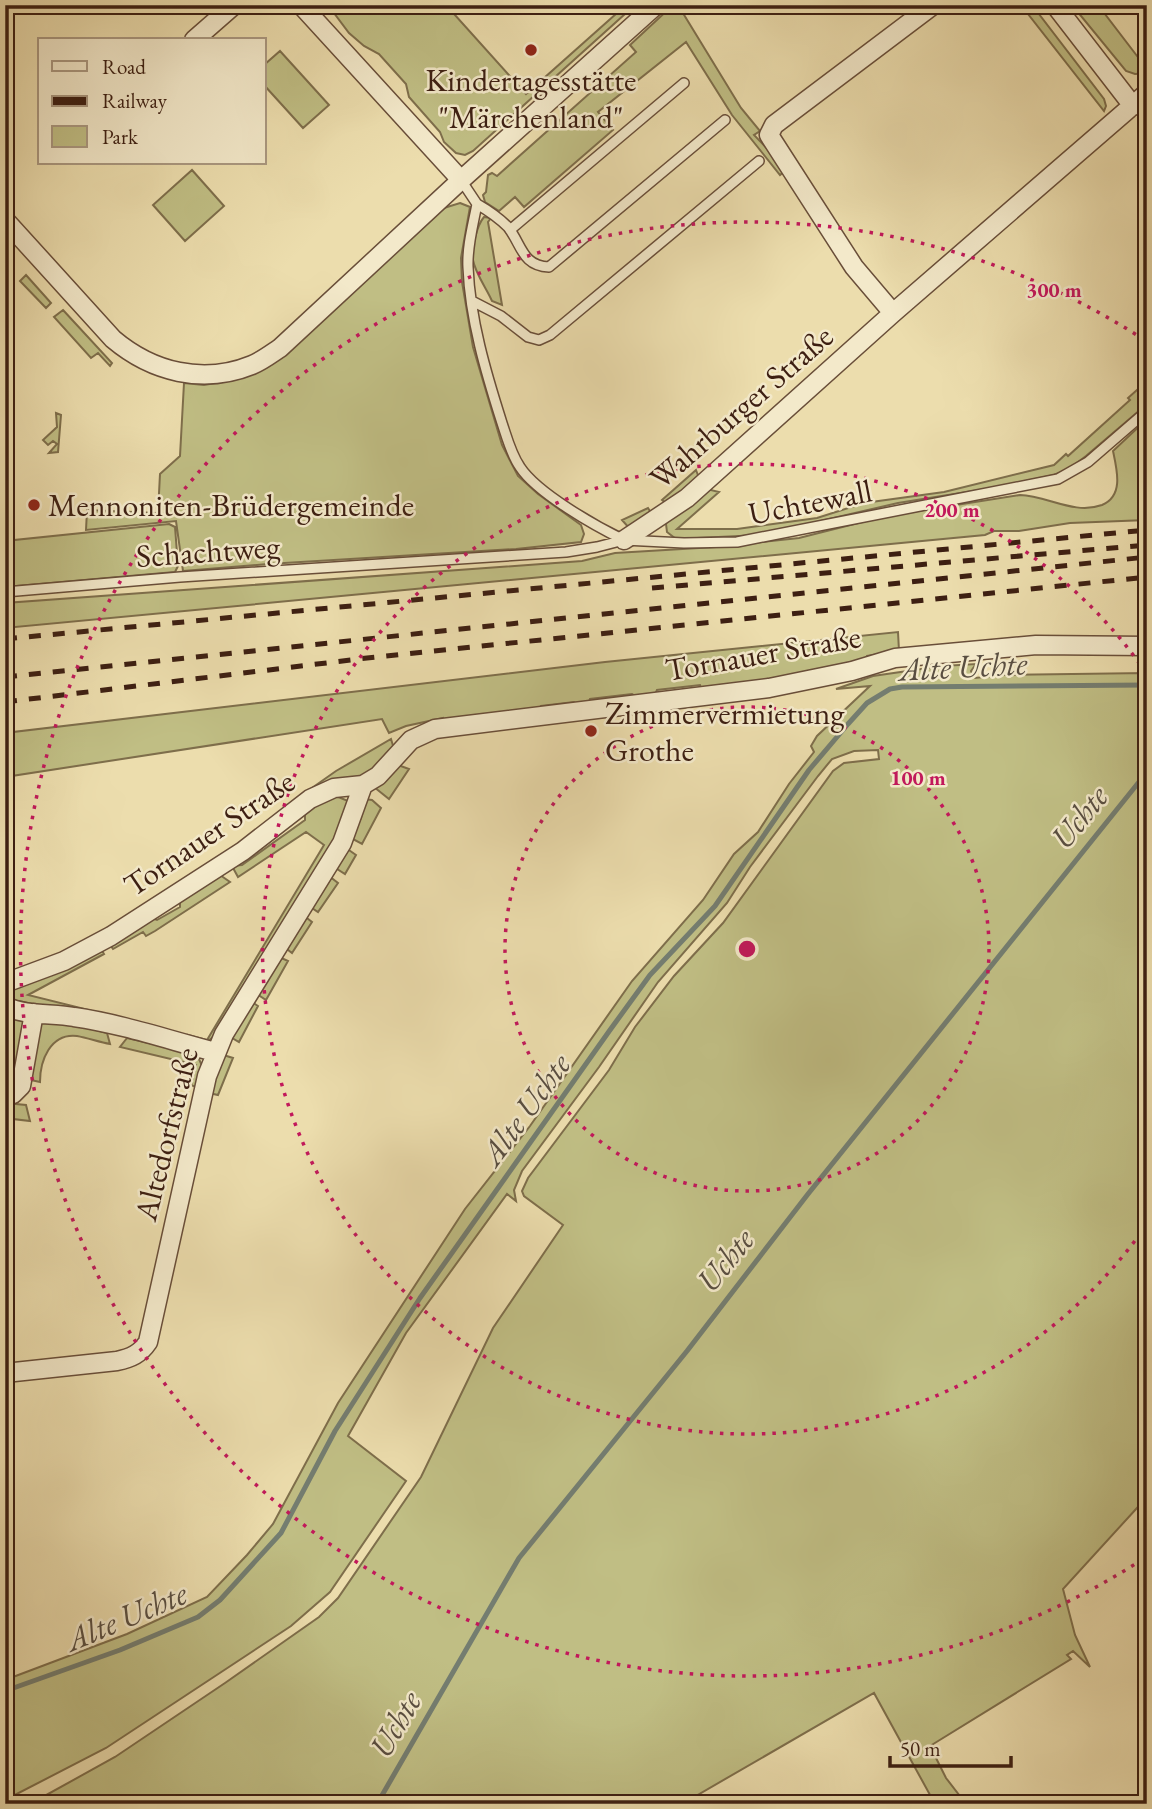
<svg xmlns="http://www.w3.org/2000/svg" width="1152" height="1809" viewBox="0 0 1152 1809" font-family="'EB Garamond',serif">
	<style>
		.green { fill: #c0be84; stroke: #7e6e4b; stroke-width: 2 }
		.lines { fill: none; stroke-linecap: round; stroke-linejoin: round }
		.stream { stroke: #747d70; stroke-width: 5 }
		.service-casing { stroke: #694e39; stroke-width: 12 }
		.minor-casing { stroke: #694e39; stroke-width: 21 }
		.service { stroke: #f3e9ca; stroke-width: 9 }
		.minor { stroke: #f3e9ca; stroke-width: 18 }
		.rail { stroke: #3d1f12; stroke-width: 5; stroke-dasharray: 12 12; stroke-linecap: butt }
		.ring { fill: none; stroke: #c2185b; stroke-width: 3.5; stroke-dasharray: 3.5 7 }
		.poi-dot { fill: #8f2418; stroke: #f3e9ca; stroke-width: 2.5 }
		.labels { text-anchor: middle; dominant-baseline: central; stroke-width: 5; stroke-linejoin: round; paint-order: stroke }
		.poi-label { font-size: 32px; fill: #3d1f12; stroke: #f3e9ca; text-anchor: start }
		.street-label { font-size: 32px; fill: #3d1f12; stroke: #f3e9ca }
		.water-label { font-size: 33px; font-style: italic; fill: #594e41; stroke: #f3e9ca }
		.centre { fill: #c2185b; stroke: #f3e9ca; stroke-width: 3.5 }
		.ring-label { font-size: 21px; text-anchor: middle; font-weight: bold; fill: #c2185b; stroke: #f3e9ca; stroke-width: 5; stroke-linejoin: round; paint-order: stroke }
	</style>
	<rect width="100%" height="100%" fill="#ecddad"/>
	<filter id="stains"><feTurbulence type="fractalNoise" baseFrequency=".00286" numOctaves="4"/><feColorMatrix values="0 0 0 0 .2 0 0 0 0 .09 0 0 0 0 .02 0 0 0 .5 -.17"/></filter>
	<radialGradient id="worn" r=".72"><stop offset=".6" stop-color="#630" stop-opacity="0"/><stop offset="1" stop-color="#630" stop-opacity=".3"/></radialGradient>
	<path class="green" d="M328 5H446L526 94 626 5H635L473 151 465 155 456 153 444 142 440 132 409 97 406 84 379 54 364 46 349 33Z
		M673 5H678L741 108 760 131 754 135 779 161 785 171 780 175 732 115 686 42 598 112 613 130 524 207 515 197 499 211 485 202 483 195 486 192 488 175 492 173 497 176 636 52 630 45Z
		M1021 5H1032L1104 99 1106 106 1104 111Z
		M1072 5H1098L1147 69V73L1135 74 1126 71Z
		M280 51 329 105 303 128 264 85V65Z
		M192 170 224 206 185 241 153 205Z
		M460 203 470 207 461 258 462 282 473 347 502 445 518 476 538 494 581 525 584 534 581 542 516 549 268 564 183 571 176 521 86 530 87 510 158 513 160 474 180 456 184 383 204 385 233 380 285 353 444 208Z
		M484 217 491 218 488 222 502 305 492 301C487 289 475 273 473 260 471 249 477 225 484 217Z
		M26 275 51 303 46 308 20 281Z
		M63 310 112 363 110 366 98 353 91 358 54 317Z
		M1147 381V404L1086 456 1070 468 1054 475 998 487 898 503 760 535 676 539 667 532 666 524 668 519 707 489 719 492 677 529H737L817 518 864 503 944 492 1054 465 1066 454 1068 456 1130 400 1128 398Z
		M56 413 61 415 58 452 49 453 57 444 53 441 48 445 43 440 57 427Z
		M1147 419V520L1070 523 1019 531H994L985 535 5 628V603L582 561 615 553 716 547 799 538 886 516 1020 495C1048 496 1074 515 1102 505 1124 496 1117 470 1113 451Z
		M696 470 699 478 667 504 662 500Z
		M648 508 653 516 630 529 622 520Z
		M169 524 175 527 178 566 175 572 5 587V541Z
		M898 632 899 651 867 656 860 666 702 691 700 685 657 690 654 697 639 698 632 694 590 699 588 704 578 706 574 702 541 706 539 709 444 722 443 718 406 726 389 733 382 719 5 777V733L605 662Z
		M976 664 971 671 975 678 1002 675 1147 673V1497L1063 1589 1075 1635 1090 1667 1073 1651 1067 1655 1071 1659 930 1746 946 1778 966 1804H935L874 1693 682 1804H30L115 1757 225 1683 319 1617 338 1598 421 1477 493 1328 563 1225 524 1196 522 1191 528 1178 609 1070 635 1027 674 976 723 923 833 771 844 763 879 759 878 750 854 751 832 759 818 776 750 867 727 903 658 982 599 1067 522 1171 514 1190 516 1201 507 1194 406 1333 348 1436 406 1481 330 1592 291 1626 106 1748 5 1800V1680L127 1634 207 1597 247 1555 273 1524 338 1403 465 1209 530 1126 632 981 703 900 734 854 758 832 789 784 814 752 811 746 817 736 870 686 836 689 873 676 942 666Z
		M391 739 394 749C371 782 328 790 292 802L336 771Z
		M398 765 409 769 389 799 374 787Z
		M336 796 348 801 350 805 346 825 214 1036 206 1043 190 1042 188 1035 207 1040 324 845 306 832 238 877 232 866 242 865 305 820V812L330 797Z
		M364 799 372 800 381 808 362 844 351 838 361 818Z
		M346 848 356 855 345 874 334 867Z
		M220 875 230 882 155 931 146 936 143 932 113 949 109 943 152 918 157 920 180 907V900Z
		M329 876 338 883 318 912 309 906Z
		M303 915 312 922 292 953 283 946Z
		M101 949 104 954 28 995 157 1027 7 999 8 990Z
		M277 956 288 961 266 1000 254 992Z
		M249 1000 258 1006 239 1042 227 1035Z
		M5 1013 25 1019 16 1081 5 1093Z
		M55 1019 107 1033 110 1044C99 1042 88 1038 77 1036 50 1033 40 1061 40 1082L26 1079 39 1026 43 1020Z
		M127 1038 179 1050 199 1059 203 1068 200 1089 191 1085 196 1065 120 1047Z
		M220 1054 233 1058 218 1095 209 1093Z
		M5 1103 26 1105 30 1121 5 1118Z"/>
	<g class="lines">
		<path class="stream" d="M5 1691 120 1650 198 1617 220 1600 281 1533 335 1431 420 1298 610 1030 650 975 715 906 809 770 848 724 867 703 890 689 902 687 1147 685
			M377 1804 519 1558 687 1351 808 1194 1147 772"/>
		<g class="service-casing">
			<path id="service" d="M461 180 477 204C473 225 467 246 468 267 470 319 486 373 502 423 507 438 511 454 520 467 537 493 595 526 624 540
				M477 204C489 211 498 217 508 227 522 245 522 266 549 267L725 120
				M510 230 684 83
				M472 301 501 316 528 337 539 340 550 335 759 161
				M5 592 180 577 566 552 597 547 624 540 684 543 737 542 1058 479 1088 462 1147 411"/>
		</g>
		<g class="minor-casing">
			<path id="minor" d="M301 5 461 180
				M1055 5 1133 106
				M194 40 234 5
				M5 220 113 339C152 372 203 385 252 365 262 361 271 354 280 348L461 180 656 5
				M893 313 854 267 769 135 774 125 933 5
				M624 540 687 498 893 313 1147 93
				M5 983 64 961 111 936 243 851 310 799 334 788 363 785 378 776 411 740 435 729 769 688 852 671 895 658 1036 645 1147 646
				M5 1006C25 1016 52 1013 74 1017 122 1024 169 1040 215 1052
				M5 1096 13 1094 21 1086 34 1013
				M5 1373 117 1361C131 1358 140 1354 148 1342L207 1076 224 1034 342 843 363 785"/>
		</g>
		<use href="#service" class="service"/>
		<use href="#minor" class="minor"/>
		<path class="rail" d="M652 588 1147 545
			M5 639 1147 530
			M5 677 1147 557
			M5 702 367 658 1147 577"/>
	</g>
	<g class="ring">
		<circle cx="747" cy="949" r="242"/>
		<path d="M1147 1224A485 485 0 1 1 1147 674"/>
		<path d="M1143 1559A727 727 0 1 1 1143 339"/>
	</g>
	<g class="poi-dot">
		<circle cx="531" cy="50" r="7"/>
		<circle cx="34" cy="505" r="7"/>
		<circle cx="591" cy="731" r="7"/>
	</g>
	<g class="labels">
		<g class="poi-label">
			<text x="531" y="80" text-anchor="middle">Kindertagesstätte<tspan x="531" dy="37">"Märchenland"</tspan></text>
			<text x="48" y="505">Mennoniten-Brüdergemeinde</text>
			<text x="605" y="713">Zimmervermietung<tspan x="605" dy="37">Grothe</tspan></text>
		</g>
		<g class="street-label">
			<text transform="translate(741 407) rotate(-41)">Wahrburger Straße</text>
			<text transform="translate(810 502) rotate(-11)">Uchtewall</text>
			<text transform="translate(208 551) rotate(-4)">Schachtweg</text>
			<text transform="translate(763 653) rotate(-10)">Tornauer Straße</text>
			<text transform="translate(209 833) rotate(-34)">Tornauer Straße</text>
			<text transform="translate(166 1134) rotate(-76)">Altedorfstraße</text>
		</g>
		<g class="water-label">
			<text transform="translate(963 666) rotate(-3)">Alte Uchte</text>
			<text transform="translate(1079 817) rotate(-51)">Uchte</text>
			<text transform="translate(525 1109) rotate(-54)">Alte Uchte</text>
			<text transform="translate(725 1260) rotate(-51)">Uchte</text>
			<text transform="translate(126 1616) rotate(-23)">Alte Uchte</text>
			<text transform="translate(395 1724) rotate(-60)">Uchte</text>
		</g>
	</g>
	<circle cx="747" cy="949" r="10" class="centre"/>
	<g class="ring-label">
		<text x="1054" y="297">300 m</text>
		<text x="952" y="517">200 m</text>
		<text x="918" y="785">100 m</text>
	</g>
	<rect width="1152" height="1809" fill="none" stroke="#ecddad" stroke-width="28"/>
	<rect x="7" y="7" width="1138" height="1795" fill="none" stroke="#3d1f12" stroke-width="3.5"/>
	<rect x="14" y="14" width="1124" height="1781" fill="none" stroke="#3d1f12" stroke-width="2"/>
	<rect x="38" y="38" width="228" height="126" fill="#f3e9ca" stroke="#aa9880" stroke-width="2"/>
	<rect x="52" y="61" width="35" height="10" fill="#f3e9ca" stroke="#aa9880" stroke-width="2"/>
	<text x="102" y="74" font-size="21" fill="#3d1f12">Road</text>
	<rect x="52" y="96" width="35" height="10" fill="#3d1f12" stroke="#aa9880" stroke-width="2"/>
	<text x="102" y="108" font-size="21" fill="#3d1f12">Railway</text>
	<rect x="52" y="126" width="35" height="21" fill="#c0be84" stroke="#aa9880" stroke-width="2"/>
	<text x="102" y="144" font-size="21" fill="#3d1f12">Park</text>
	<path d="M890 1756v10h121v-10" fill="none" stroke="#3d1f12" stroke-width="3.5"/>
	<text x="900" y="1756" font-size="21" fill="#3d1f12" stroke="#f3e9ca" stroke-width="5" paint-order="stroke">50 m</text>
	<rect width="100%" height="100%" filter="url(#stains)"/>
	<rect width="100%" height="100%" fill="url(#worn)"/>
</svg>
